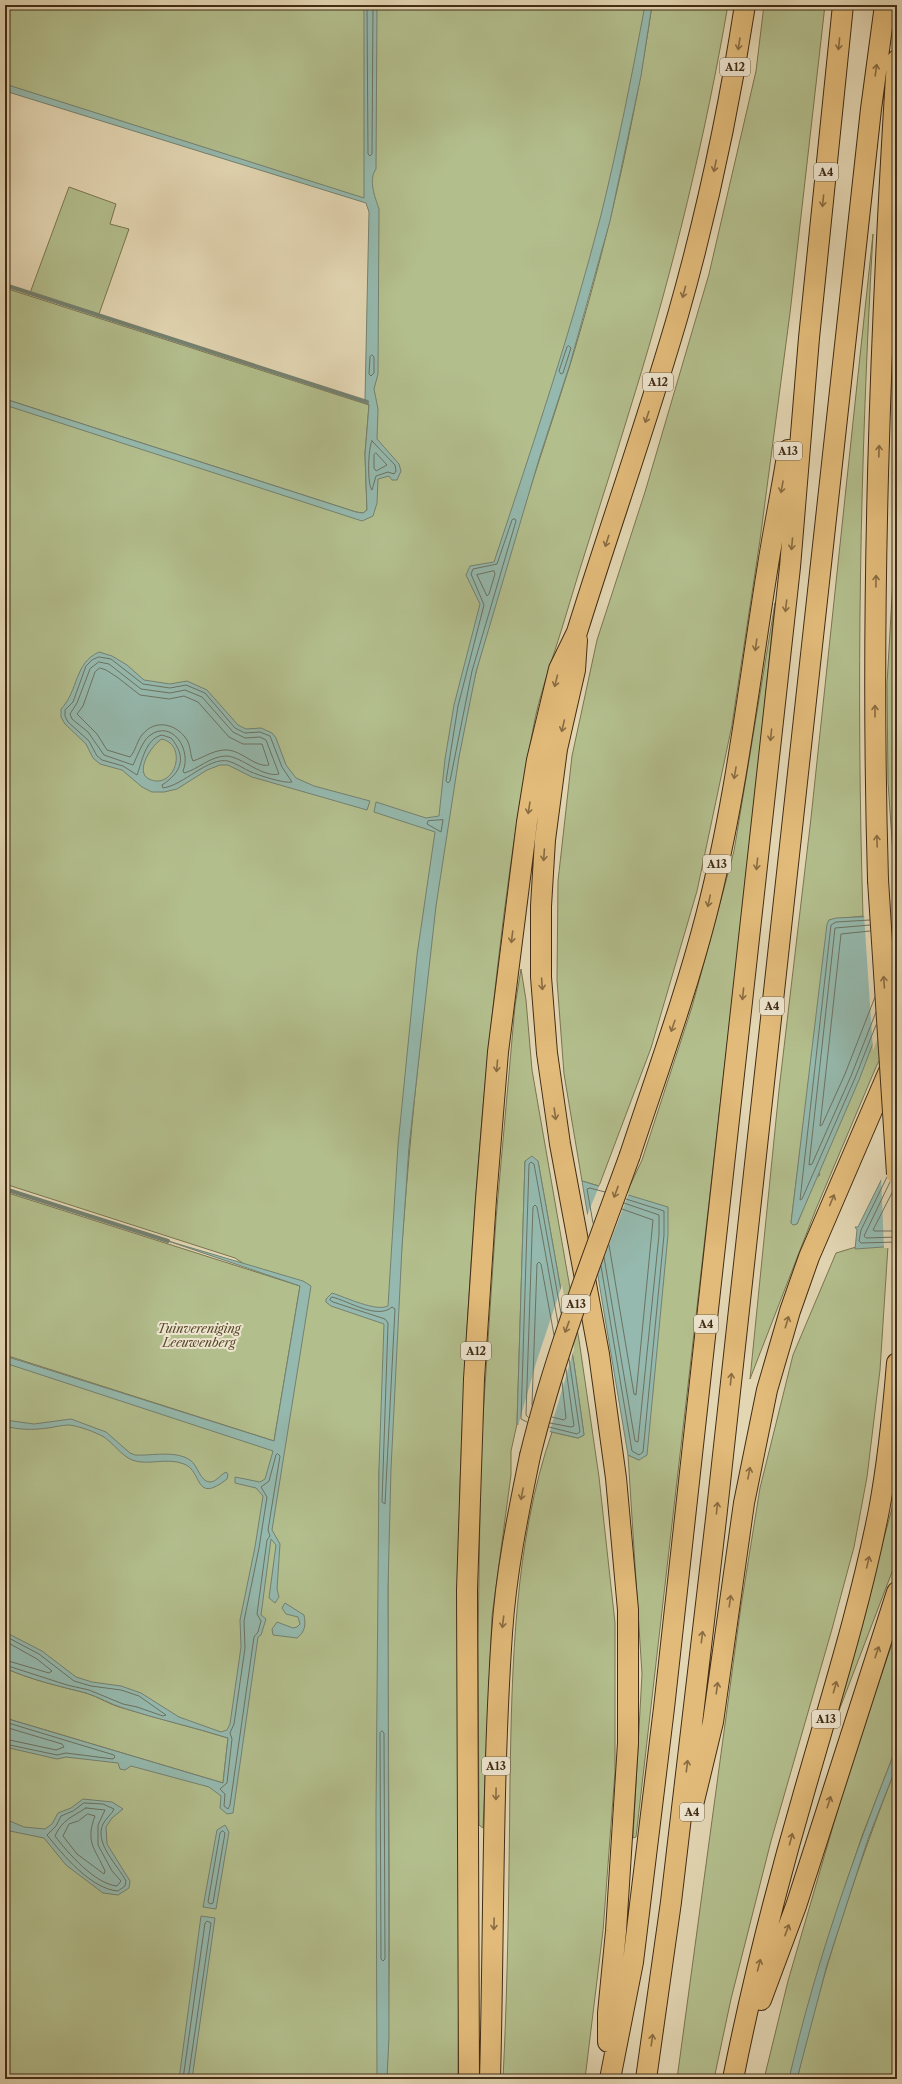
<svg xmlns="http://www.w3.org/2000/svg" width="902" height="2084" viewBox="0 0 902 2084" font-family="'Libre Caslon Text',serif">
	<style>
		.green { fill: #b3be8d; stroke: #7a7550 }
		.water { fill: #95b9ae; stroke: #748170; fill-rule: evenodd }
		.pier { fill: #e3d6b3 }
		.lines { fill: none; stroke-linecap: round; stroke-linejoin: round }
		.shore { stroke: #6c7261; stroke-width: 1 }
		.stream { stroke: #748170; stroke-width: 4 }
		.highway-casing { stroke: #422c14; stroke-width: 22 }
		.highway { stroke: #e2bb7a; stroke-width: 20 }
		.highway-bridge-casing { stroke: #422c14; stroke-width: 22; stroke-linecap: butt }
		.highway-bridge { stroke: #e2bb7a; stroke-width: 20 }
		.oneway { stroke: #8a6c42 }
		.labels { text-anchor: middle; dominant-baseline: central; stroke-width: 4; stroke-linejoin: round; paint-order: stroke }
		.shield { fill: #ede4ce; stroke: #75634c; stroke-width: 1 }
		.shield-label { font-size: 11px; font-weight: bold; fill: #422c14 }
		.park-label { font-size: 12px; font-style: italic; fill: #59492c; stroke: #ede4ce }
	</style>
	<rect width="100%" height="100%" fill="#e3d6b3"/>
	<filter id="stains"><feTurbulence type="fractalNoise" baseFrequency=".005" numOctaves="4"/><feColorMatrix values="0 0 0 0 .2 0 0 0 0 .09 0 0 0 0 .02 0 0 0 .5 -.17"/></filter>
	<radialGradient id="worn" r=".72"><stop offset=".6" stop-color="#630" stop-opacity="0"/><stop offset="1" stop-color="#630" stop-opacity=".3"/></radialGradient>
	<path class="green" d="M5 5H649L602 231 493 587 451 758 431 899 379 1472 383 2079H5V1721L228 1788 235 1738 5 1664V1360L280 1448 307 1287 247 1266 235 1258 5 1184V401L362 517 372 510 373 210 369 201 5 87Z
		M652 5H728C705 137 674 267 634 396 611 473 585 550 562 628 552 661 539 695 533 729 509 854 495 981 483 1107 471 1247 462 1388 459 1529 456 1712 460 1896 458 2079H387C392 1917 387 1755 388 1593 389 1413 400 1233 419 1055 427 978 435 901 447 824 456 772 464 720 477 668 503 566 538 466 570 365 606 248 634 127 652 5Z
		M764 5H825L790 313 760 540 732 725 697 891 651 1048 599 1186 582 1181 564 1074 557 980 558 881 572 756 597 640 645 492 709 274 756 71Z
		M69 187 116 204 110 224 129 229 99 314 30 293Z
		M873 234C860 461 856 689 863 916L829 920 791 1223 797 1224 816 1176H819L820 1174 818 1173 897 980V1026L876 1067 816 1209 750 1379 779 1090 811 818Z
		M5 288 369 405 365 454 367 510 363 513 356 512 5 399Z
		M897 452V913L888 782 887 684 895 545Z
		M775 603 752 829 636 1837 633 1838 642 1674 628 1455 639 1460 626 1194 642 1160 692 1007 734 851Z
		M521 969 526 1000 532 1070 579 1340 599 1477 615 1623V1772L603 1931 585 2079H503C508 1980 509 1881 510 1781 512 1665 514 1543 552 1432L578 1438 584 1435 574 1364 538 1161H525L517 1424 511 1451V1475L492 1616 483 1828 479 1825 478 1641 481 1447 496 1219 515 1006Z
		M5 1192 300 1286 274 1441 5 1355Z
		M888 1246 880 1370 867 1477 854 1547 832 1629 771 1841 731 1999 714 2079H677L741 1606 760 1488 793 1355 836 1253 856 1247Z
		M897 1490V1559L832 1729Z
		M897 1629V1746L862 1836 840 1902 821 1962 789 2079H764L788 1981 854 1754Z
		M5 1668C31 1680 59 1686 86 1693 99 1697 110 1705 123 1708 158 1719 193 1727 228 1738L223 1783 5 1718Z
		M897 1765V2079H797C822 1972 857 1867 897 1765Z"/>
	<path class="water" d="M364 5H377L376 169C368 180 375 197 379 209L378 374 374 389 378 409 377 439 399 464 401 471 397 480H392L389 476 378 479 377 503 373 516 362 521 5 405V399L356 512 363 513 367 510 365 454 369 405 365 399 369 212 366 203 5 91V84L364 198Z
		M645 5H652L641 76 610 221 570 364 540 456 476 672 459 757 436 906 409 1147 402 1247 391 1469 388 1588 389 2037 387 2079H377L376 1812 379 1468 384 1324 331 1306 326 1302V1299L332 1293C345 1297 376 1312 388 1306L398 1145 417 955 435 832 374 812 376 802 426 818 439 816 445 759 454 705 480 604 466 575 470 566 494 562C532 447 571 332 601 215 618 146 632 75 645 5Z
		M99 652 112 656 127 665 144 680 170 684 187 681 207 690 238 725 246 729 261 728 272 733 276 738 286 765 296 778 314 786 370 801 367 810 252 777 228 765H220L207 770 177 789 164 792H152L142 787 122 770 100 764 93 758 86 744 65 724 61 717V709C79 690 74 663 99 652ZM162 739C189 746 174 791 149 779 134 772 152 744 162 739Z
		M897 915V980L859 1080 797 1224 793 1225 791 1223 827 924 829 920 836 918Z
		M897 1148V1246L855 1249 857 1230 855 1227H858Z
		M532 1156 538 1161 574 1364 584 1435 578 1438 517 1424 525 1161Z
		M582 1181 668 1207V1235L647 1455 639 1460 628 1455Z
		M168 1241 303 1281 311 1286 272 1530 280 1544 277 1589 279 1597 275 1603 269 1598 276 1545 271 1539 261 1615 266 1619 261 1635 258 1637 233 1813 227 1814 220 1808 221 1796 209 1787 131 1766 125 1770 120 1769 118 1763 66 1757 57 1759 5 1747V1718L223 1783 228 1738C193 1727 157 1719 123 1708 110 1704 99 1697 86 1693 59 1686 31 1680 5 1668V1632L42 1651 76 1677 92 1682 121 1686 141 1693 179 1717 221 1732 227 1730 230 1724 241 1647 240 1620 255 1547 263 1496 256 1488 235 1483V1477L260 1482 265 1479 273 1451 5 1363V1356L274 1441 300 1286Z
		M71 1419 106 1432 130 1453 135 1455C152 1456 175 1450 190 1460 198 1465 200 1482 210 1482 216 1482 220 1475 226 1472L228 1474 227 1479C194 1505 203 1471 184 1464 167 1457 148 1466 132 1460 121 1455 114 1444 104 1437 95 1432 79 1426 69 1425 62 1425 55 1427 48 1428 33 1430 19 1430 5 1426V1420L34 1424Z
		M285 1603 304 1615C306 1625 305 1632 297 1638L273 1635 272 1629 277 1622 293 1628 297 1627 300 1624 298 1617 286 1614 282 1608Z
		M897 1746V1765L868 1839 827 1965 797 2079H789C815 1965 854 1854 897 1746Z
		M83 1799 112 1802 123 1809 112 1818 106 1827 107 1844 130 1881 129 1888 118 1895 103 1893 66 1865 44 1838 5 1830V1819L24 1827 45 1829 52 1824 58 1813 71 1808Z
		M225 1825 229 1832 216 1909 203 1907 217 1830Z
		M201 1916 215 1918 192 2079H179Z"/>
	<path class="pier" d="M895 913 897 986 873 1051 864 914Z
		M897 1146V1248H884L881 1176Z
		M600 1184 629 1193 597 1276 586 1218Z
		M562 1285 574 1349 549 1434 518 1426 537 1360Z"/>
	<g class="lines">
		<path class="shore" d="M367 5 368 154 370 156 372 154 373 5
			M569 346 571 348 563 373 561 374 559 371 567 347Z
			M372 355 374 357V373L371 376 369 374 370 357Z
			M372 441 395 465 396 471 394 474 388 472 376 476 372 490C367 485 368 447 372 441Z
			M376 453 387 465 376 471 374 468V455Z
			M515 519 516 521 472 671 450 781 448 783 446 781 458 706 484 605 471 574 473 569 497 564 512 520Z
			M494 571 495 574 489 594 487 596 477 575Z
			M99 657 111 659 143 684 170 688 186 685 205 693 235 728 245 733 260 732 270 736 282 767 292 782C285 784 258 775 251 772 244 769 236 763 228 761 208 757 184 785 163 788L162 785C182 772 187 757 171 738L162 735C145 739 142 762 137 775L123 766 102 760 97 756 89 741 68 722 65 716V710L73 702 86 666 92 660Z
			M99 662 109 664 141 689 170 693 185 690 202 697 233 732 245 738 260 737 266 740 279 774C263 778 242 757 227 756 210 756 199 769 184 773L183 771C192 750 172 718 149 736 142 742 137 757 133 765L104 755 88 732 72 719 70 714 77 703 90 669Z
			M100 668 106 670 117 677 140 695 169 699 184 696 198 702 229 737 243 744H262L269 765C256 768 242 751 228 750 215 749 205 757 193 761 190 755 191 747 187 740 177 724 155 718 142 735 137 741 136 750 130 757L107 750 97 734 77 714 83 706 95 672Z
			M443 820 441 832 427 824 428 821Z
			M870 920 836 922 831 925 800 1200 802 1199 855 1078 876 1025
			M870 925 835 928 809 1165 812 1164 851 1076 876 1012
			M870 931 841 934 820 1126 822 1125 845 1074 875 997
			M887 1177 861 1230 859 1241 861 1243 897 1242
			M890 1182 864 1236 866 1238 897 1237
			M896 1185 873 1230 875 1231H897
			M593 1223 587 1189 590 1188 605 1192
			M609 1245 634 1394 636 1395 653 1220 622 1209
			M604 1257 635 1441 638 1442 659 1235V1215L624 1203
			M601 1266 632 1451 639 1455 643 1452 664 1235V1211L626 1199
			M332 1297C349 1301 377 1320 392 1307L395 1309 385 1504 382 1502 388 1323 385 1319 333 1302 330 1300Z
			M532 1405 537 1264 539 1262 541 1264 554 1335
			M552 1417 564 1420 566 1418 562 1382
			M529 1418 526 1415 533 1207 535 1205 537 1207 558 1323
			M527 1422 521 1419 529 1164 531 1162 534 1164 561 1313
			M550 1423 571 1427 574 1426 566 1369
			M549 1427 577 1434 580 1432 569 1359
			M278 1454 280 1456 268 1530 270 1536 267 1540 257 1614 261 1621 258 1632 254 1637 230 1805 228 1809 224 1806 225 1794 220 1789 227 1783 232 1739 230 1733 234 1724 245 1648 244 1621 259 1548 267 1497 261 1487 269 1481 276 1455Z
			M5 1636 39 1654 74 1681 91 1686 121 1690 139 1696 166 1715 163 1716 137 1707 123 1704 89 1690 67 1685 5 1665
			M5 1641 37 1659 52 1671 49 1673 5 1660
			M5 1722 114 1755 115 1757 113 1759 66 1753 57 1755 5 1744
			M5 1727 62 1744 64 1747 56 1750 5 1739
			M382 1731 384 1733 385 1959 383 1961 381 1959 380 1733Z
			M84 1803 103 1804 114 1809C112 1814 106 1818 103 1824 94 1844 118 1865 126 1881L125 1886 118 1891C91 1889 63 1855 47 1835L56 1826 61 1816 73 1811Z
			M86 1808 105 1810 98 1825V1845L112 1871 121 1881 117 1886C95 1884 68 1853 55 1836 62 1820 72 1817 86 1808Z
			M88 1814 95 1816C85 1843 95 1848 105 1871L104 1874 77 1854 63 1836 69 1824 78 1821Z
			M223 1831 225 1833 213 1903 210 1904 208 1902 220 1833Z
			M183 2079 205 1923 207 1921 211 1923 188 2079"/>
		<path class="stream" d="M5 285 367 402
			M5 1189 168 1241"/>
		<g class="highway-casing">
			<path id="highway" d="M577 640 575 670 557 749 545 840 541 906V977L547 1053 560 1144 599 1354 616 1478 628 1610V1743L616 1931 608 2013V2042
				M878 880C870 607 880 333 897 60
				M630 1155C656 1076 685 997 706 916 736 801 749 682 768 565 774 527 782 489 788 450
				M693 1805 713 1722 744 1503 767 1390 790 1311 809 1257 892 1064
				M761 2000 796 1906 897 1592
				M469 2079 467 1590 474 1379 486 1199 498 1052 527 822 537 760 559 669 577 632C610 526 647 422 678 315 707 213 729 109 745 5
				M490 2079C494 1930 492 1781 502 1633 506 1573 518 1514 530 1456
				M610 2079 633 1962 664 1708 790 567 809 338 843 5
				M646 2079 671 1902 716 1519 871 109 885 5
				M733 2079C752 1984 776 1889 803 1796 830 1701 860 1607 879 1510 888 1462 893 1412 897 1363"/>
		</g>
		<use href="#highway" class="highway"/>
		<g class="highway-bridge-casing">
			<path id="highway-bridge" d="M878 880 897 1174
				M530 1456C555 1353 594 1254 630 1155"/>
		</g>
		<use href="#highway-bridge" class="highway-bridge"/>
	</g>
	<defs><path id="oneway-shaft" d="M-6 0H5M1.5-3L5.5 0L1.5 3" fill="none" stroke-width="1.6" stroke-linecap="round" stroke-linejoin="round"/></defs>
	<g class="oneway">
		<use href="#oneway-shaft" transform="translate(739 44) rotate(99)"/>
		<use href="#oneway-shaft" transform="translate(839 44) rotate(96)"/>
		<use href="#oneway-shaft" transform="translate(876 70) rotate(-82)"/>
		<use href="#oneway-shaft" transform="translate(715 166) rotate(102)"/>
		<use href="#oneway-shaft" transform="translate(823 201) rotate(96)"/>
		<use href="#oneway-shaft" transform="translate(684 292) rotate(105)"/>
		<use href="#oneway-shaft" transform="translate(647 417) rotate(108)"/>
		<use href="#oneway-shaft" transform="translate(879 451) rotate(-88)"/>
		<use href="#oneway-shaft" transform="translate(782 487) rotate(100)"/>
		<use href="#oneway-shaft" transform="translate(607 541) rotate(108)"/>
		<use href="#oneway-shaft" transform="translate(792 544) rotate(95)"/>
		<use href="#oneway-shaft" transform="translate(876 581) rotate(-89)"/>
		<use href="#oneway-shaft" transform="translate(786 606) rotate(97)"/>
		<use href="#oneway-shaft" transform="translate(756 645) rotate(98)"/>
		<use href="#oneway-shaft" transform="translate(556 681) rotate(104)"/>
		<use href="#oneway-shaft" transform="translate(875 711) rotate(-90)"/>
		<use href="#oneway-shaft" transform="translate(563 726) rotate(103)"/>
		<use href="#oneway-shaft" transform="translate(771 735) rotate(96)"/>
		<use href="#oneway-shaft" transform="translate(735 773) rotate(100)"/>
		<use href="#oneway-shaft" transform="translate(529 808) rotate(99)"/>
		<use href="#oneway-shaft" transform="translate(877 841) rotate(-92)"/>
		<use href="#oneway-shaft" transform="translate(544 855) rotate(94)"/>
		<use href="#oneway-shaft" transform="translate(757 864) rotate(96)"/>
		<use href="#oneway-shaft" transform="translate(709 901) rotate(102)"/>
		<use href="#oneway-shaft" transform="translate(512 937) rotate(97)"/>
		<use href="#oneway-shaft" transform="translate(884 982) rotate(-94)"/>
		<use href="#oneway-shaft" transform="translate(542 984) rotate(86)"/>
		<use href="#oneway-shaft" transform="translate(743 994) rotate(96)"/>
		<use href="#oneway-shaft" transform="translate(673 1026) rotate(109)"/>
		<use href="#oneway-shaft" transform="translate(497 1066) rotate(95)"/>
		<use href="#oneway-shaft" transform="translate(555 1114) rotate(82)"/>
		<use href="#oneway-shaft" transform="translate(616 1192) rotate(110)"/>
		<use href="#oneway-shaft" transform="translate(832 1200) rotate(-67)"/>
		<use href="#oneway-shaft" transform="translate(787 1322) rotate(-73)"/>
		<use href="#oneway-shaft" transform="translate(567 1327) rotate(110)"/>
		<use href="#oneway-shaft" transform="translate(731 1379) rotate(-84)"/>
		<use href="#oneway-shaft" transform="translate(749 1473) rotate(-79)"/>
		<use href="#oneway-shaft" transform="translate(522 1494) rotate(101)"/>
		<use href="#oneway-shaft" transform="translate(717 1508) rotate(-84)"/>
		<use href="#oneway-shaft" transform="translate(868 1562) rotate(-77)"/>
		<use href="#oneway-shaft" transform="translate(730 1601) rotate(-82)"/>
		<use href="#oneway-shaft" transform="translate(503 1622) rotate(97)"/>
		<use href="#oneway-shaft" transform="translate(702 1637) rotate(-83)"/>
		<use href="#oneway-shaft" transform="translate(877 1652) rotate(-71)"/>
		<use href="#oneway-shaft" transform="translate(835 1687) rotate(-74)"/>
		<use href="#oneway-shaft" transform="translate(717 1688) rotate(-82)"/>
		<use href="#oneway-shaft" transform="translate(687 1766) rotate(-83)"/>
		<use href="#oneway-shaft" transform="translate(496 1794) rotate(91)"/>
		<use href="#oneway-shaft" transform="translate(829 1802) rotate(-72)"/>
		<use href="#oneway-shaft" transform="translate(791 1839) rotate(-75)"/>
		<use href="#oneway-shaft" transform="translate(494 1924) rotate(91)"/>
		<use href="#oneway-shaft" transform="translate(787 1930) rotate(-70)"/>
		<use href="#oneway-shaft" transform="translate(759 1965) rotate(-76)"/>
		<use href="#oneway-shaft" transform="translate(652 2040) rotate(-82)"/>
	</g>
	<g class="labels">
		<g class="shield">
			<rect x="720" y="58" width="30" height="18" rx="3"/>
			<rect x="814" y="163" width="24" height="18" rx="3"/>
			<rect x="643" y="373" width="30" height="18" rx="3"/>
			<rect x="774" y="442" width="28" height="18" rx="3"/>
			<rect x="703" y="855" width="28" height="18" rx="3"/>
			<rect x="760" y="997" width="24" height="18" rx="3"/>
			<rect x="562" y="1295" width="28" height="18" rx="3"/>
			<rect x="694" y="1315" width="24" height="18" rx="3"/>
			<rect x="461" y="1342" width="30" height="18" rx="3"/>
			<rect x="812" y="1710" width="28" height="18" rx="3"/>
			<rect x="482" y="1757" width="28" height="18" rx="3"/>
			<rect x="680" y="1803" width="24" height="18" rx="3"/>
		</g>
		<g class="shield-label">
			<text x="735" y="67">A12</text>
			<text x="826" y="172">A4</text>
			<text x="658" y="382">A12</text>
			<text x="788" y="451">A13</text>
			<text x="717" y="864">A13</text>
			<text x="772" y="1006">A4</text>
			<text x="576" y="1304">A13</text>
			<text x="706" y="1324">A4</text>
			<text x="476" y="1351">A12</text>
			<text x="826" y="1719">A13</text>
			<text x="496" y="1766">A13</text>
			<text x="692" y="1812">A4</text>
		</g>
		<g class="park-label">
			<text x="199" y="1328">Tuinvereniging<tspan x="199" dy="14">Leeuwenberg</tspan></text>
		</g>
	</g>
	<rect width="902" height="2084" fill="none" stroke="#e3d6b3" stroke-width="20"/>
	<rect x="6" y="6" width="890" height="2072" fill="none" stroke="#422c14" stroke-width="2"/>
	<rect x="10" y="10" width="882" height="2064" fill="none" stroke="#422c14"/>
	<rect width="100%" height="100%" filter="url(#stains)"/>
	<rect width="100%" height="100%" fill="url(#worn)"/>
</svg>
